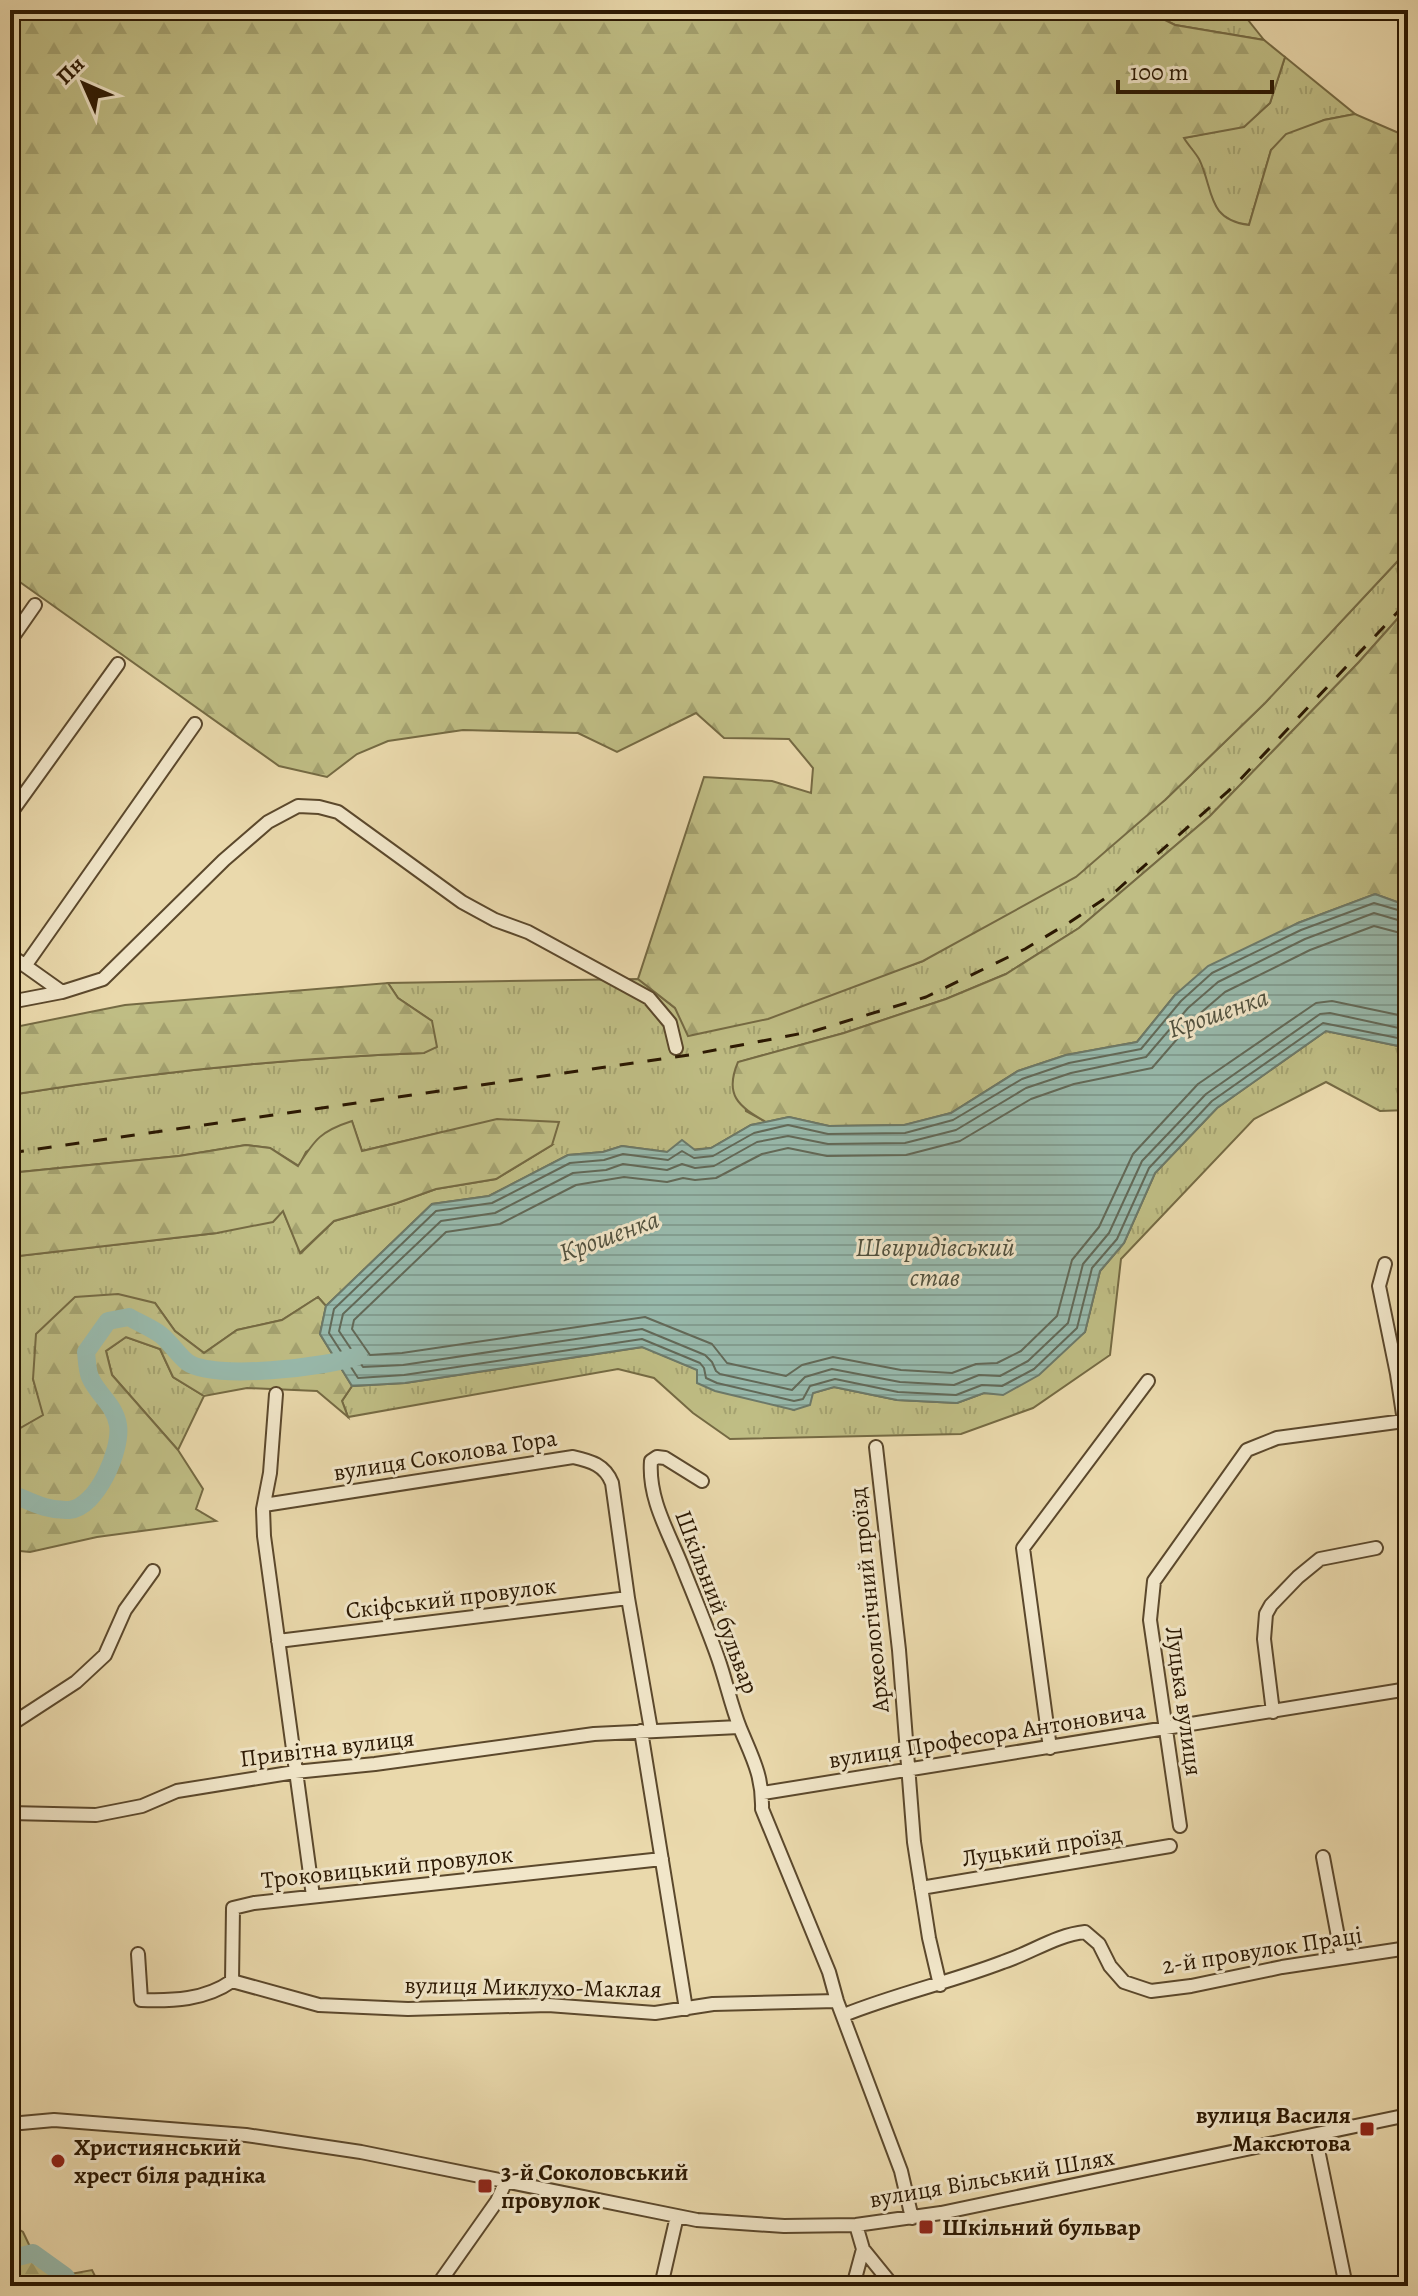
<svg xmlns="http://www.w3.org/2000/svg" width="1418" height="2296" viewBox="0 0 1418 2296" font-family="Alegreya,serif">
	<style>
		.grass { fill: url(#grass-tufts); stroke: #756a43; stroke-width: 2 }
		.forest { fill: url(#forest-firs); stroke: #756a43; stroke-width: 2 }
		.water { fill: url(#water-rules); stroke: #6c7969; stroke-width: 2 }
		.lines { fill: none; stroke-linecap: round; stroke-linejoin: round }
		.shore { stroke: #626958; stroke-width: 2 }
		.river { stroke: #98baad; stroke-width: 18 }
		.minor-casing { stroke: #5b482c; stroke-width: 16 }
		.minor { stroke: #f1e6c9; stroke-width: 12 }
		.rail { stroke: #2b1802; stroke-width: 3; stroke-dasharray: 14 14; stroke-linecap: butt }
		.poi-dot { fill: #8f2418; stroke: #f1e6c9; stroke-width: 3 }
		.labels { text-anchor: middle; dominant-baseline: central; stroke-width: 6; stroke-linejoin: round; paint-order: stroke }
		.street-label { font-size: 24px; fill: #2b1802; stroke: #f1e6c9 }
		.poi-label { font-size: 24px; font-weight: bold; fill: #2b1802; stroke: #f1e6c9; text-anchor: start }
		.water-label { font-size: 26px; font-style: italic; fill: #51513e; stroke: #f1e6c9 }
	</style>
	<defs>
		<pattern id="grass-tufts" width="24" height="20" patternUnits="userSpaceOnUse" patternTransform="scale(2)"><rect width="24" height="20" fill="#bfbd84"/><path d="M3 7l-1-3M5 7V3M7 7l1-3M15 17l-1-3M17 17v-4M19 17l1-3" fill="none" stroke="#a4a270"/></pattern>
		<pattern id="forest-firs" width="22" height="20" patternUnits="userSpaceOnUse" patternTransform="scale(2)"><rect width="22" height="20" fill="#bfbd84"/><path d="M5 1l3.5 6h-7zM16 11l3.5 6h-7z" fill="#a4a270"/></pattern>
		<pattern id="water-rules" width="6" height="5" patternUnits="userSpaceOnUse" patternTransform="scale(2)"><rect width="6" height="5" fill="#98baad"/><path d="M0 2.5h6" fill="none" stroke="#839f93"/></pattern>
	</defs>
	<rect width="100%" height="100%" fill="#ead9ac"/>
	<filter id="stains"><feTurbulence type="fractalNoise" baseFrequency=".0025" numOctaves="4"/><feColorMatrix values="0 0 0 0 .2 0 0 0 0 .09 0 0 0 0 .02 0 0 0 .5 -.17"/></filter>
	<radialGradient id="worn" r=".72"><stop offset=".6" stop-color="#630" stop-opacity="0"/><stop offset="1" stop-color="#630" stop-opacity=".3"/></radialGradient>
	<path class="grass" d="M1145 10H1240L1264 40 1175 25Z
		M1285 57 1355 114 1324 120 1271 150 1249 225 1235 223 1219 213 1183 138 1244 126 1270 103Z
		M1408 550V607L1359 662 1210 816 1079 928 1006 974 946 999 844 1033 739 1062 746 1111 766 1122 751 1125 711 1148 667 1152 622 1146 603 1152 568 1155 489 1196 432 1204 326 1306 318 1297 282 1320 237 1330 204 1353 175 1331 155 1303 33 1379 44 1415 10 1434V1257L217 1233 283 1211 301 1253 334 1221 397 1203 436 1189 496 1179 552 1145 443 1132 362 1151 352 1122 306 1152 299 1166 270 1148 246 1145 179 1156 10 1173V1095C147 1073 285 1058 424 1053L432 1021 398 998 388 983 638 979 675 1008 848 987 923 961 1165 800 1265 703Z
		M1326 1031 1408 1048V1110L1380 1111 1326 1082 1254 1119 1121 1259 1110 1355 1033 1408 961 1434 730 1439 693 1413 654 1378 618 1369 348 1417 342 1401 352 1386 405 1383 643 1347 794 1410 813 1393 834 1387 897 1400 957 1403 984 1393 1003 1394 1085 1332 1100 1271 1124 1243 1155 1173 1217 1108Z
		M126 1337 160 1349 173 1377 204 1396 178 1450 112 1375 106 1351Z"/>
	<path class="forest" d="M10 10H1145L1175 25 1264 40 1285 57 1270 103 1244 127 1184 138C1188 145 1195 152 1199 159 1214 189 1206 220 1249 225L1271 150 1286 134 1324 120 1355 114 1408 137V550L1265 703 1165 800 1076 877 923 961 768 1019 688 1036 675 1008 638 979 704 777 772 781 811 793 813 768 789 739 724 738 696 713 617 752 578 733 463 730 388 741 357 754 327 777 279 766 10 575Z
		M1408 607V906L1375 894 1298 923 1175 995 1137 1042 1066 1055 1018 1071 951 1113 905 1125 829 1126 789 1117 766 1122C738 1106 724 1095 738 1062L844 1033 946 999 1006 974 1079 928 1210 816 1359 662Z
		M388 983 398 998 432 1021 437 1047 424 1053C285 1058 147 1073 10 1095V1028L125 1005Z
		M497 1119 559 1122 552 1145 496 1179 436 1189 397 1203 334 1221 300 1253 283 1211 273 1222 217 1233 10 1257V1173L179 1156 246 1145 270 1148 298 1166C315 1139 321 1131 352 1121L362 1151Z
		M118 1294 155 1303 175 1331 204 1353 237 1330 282 1320 318 1297 326 1306 320 1334 352 1386 342 1401 348 1417 317 1391 247 1388 204 1396 173 1377 160 1349 126 1337 106 1351 112 1375 178 1450 203 1489 196 1509 216 1521 97 1537 30 1552 10 1550V1434L43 1415 33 1379 36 1334 75 1297Z
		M10 2224 23 2232 33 2253 65 2275 92 2270 100 2286H10Z"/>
	<path class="water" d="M1375 894 1408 906V1048L1326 1031 1217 1108 1155 1173 1124 1243 1100 1271 1085 1332 1039 1375 1003 1395 984 1393 957 1403 897 1400 834 1387 813 1393 810 1405 794 1410 715 1391 697 1383V1370L642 1347 405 1383 352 1386 320 1334 326 1306 432 1204 489 1196 568 1155 603 1152 622 1146 667 1152 682 1140 695 1150 711 1148 751 1125 789 1117 829 1126 904 1125 951 1113 1018 1071 1066 1055 1137 1042 1175 995 1208 966 1298 923Z"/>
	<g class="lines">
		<path class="shore" d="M1408 913 1374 903 1301 930 1212 973 1181 1001 1141 1049 1069 1063 1022 1079 953 1120 905 1133 828 1134 788 1125 754 1133 713 1156 694 1158 682 1151 668 1160 623 1154 604 1160 570 1163 492 1203 436 1211 334 1309 329 1333 358 1378 404 1375 642 1339 700 1363 704 1368 706 1378 717 1383 794 1401 803 1399 810 1386 835 1379 898 1392 956 1395 982 1385 1002 1386 1034 1369 1077 1328 1092 1268 1117 1239 1149 1168 1212 1101 1323 1023 1408 1040
			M1408 923 1374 913 1305 939 1218 982 1188 1008 1146 1057 1071 1073 1026 1088 956 1130 905 1143 828 1144 788 1136 757 1142 714 1166 695 1168 682 1164 667 1170 623 1164 606 1170 573 1173 495 1213 441 1221 343 1314 339 1331 363 1367 403 1365 642 1329 705 1355 712 1362 716 1371 720 1374 792 1390 805 1377 832 1369 900 1382 954 1385 979 1375 1000 1376 1028 1361 1068 1323 1083 1264 1109 1233 1142 1161 1206 1094 1320 1014 1330 1013 1408 1030
			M1408 935 1374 926 1310 950 1225 992 1197 1016 1152 1068 1074 1084 1031 1099 960 1141 906 1155 827 1156 788 1148 762 1154 716 1178 695 1180 683 1178 667 1182 624 1177 576 1185 500 1224 446 1232 354 1320 352 1329 370 1355 402 1353 645 1317 712 1344 727 1363 786 1376 802 1365 833 1357 901 1370 952 1373 976 1364 997 1363 1021 1351 1057 1316 1072 1260 1099 1227 1133 1154 1198 1084 1316 1003 1332 1001 1408 1017"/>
		<path class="river" d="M10 1493C30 1501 46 1511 69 1510 97 1508 122 1449 118 1425 115 1405 97 1394 90 1377 87 1370 87 1360 86 1352L108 1321 129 1317C139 1323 152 1328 161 1335 171 1343 178 1355 187 1362 213 1381 328 1367 358 1356
			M10 2259 33 2253 65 2276 72 2286"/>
		<g class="minor-casing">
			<path id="minor" d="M10 641 35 605
				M10 814 118 664
				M10 955 62 992
				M25 966 195 724
				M10 1002 62 992 103 979 224 860 268 822 298 806 319 807 338 812 462 902 495 920 528 932 649 998 670 1023 676 1048
				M276 1394 270 1473 263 1509 264 1536 313 1896
				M876 1447 899 1650 914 1842 929 1938 940 1985
				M702 1481 665 1458 657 1457 651 1461C648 1499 669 1533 682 1566 694 1596 707 1627 718 1658 726 1681 731 1705 740 1728 752 1757 763 1776 762 1809L829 1972 837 2001 901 2171 912 2218
				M264 1505 573 1457C591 1461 605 1465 612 1483L628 1598 651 1730
				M278 1641 628 1598
				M1273 1712 1264 1639 1266 1614 1271 1605 1298 1577 1320 1559 1376 1548
				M10 1725 76 1682 105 1655 125 1610 153 1571
				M641 1731 686 2009
				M1050 1748 1023 1548 1148 1381
				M763 1793 1408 1689
				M10 1813 96 1815 142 1806 177 1791 295 1772 375 1764 594 1734 739 1727
				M1180 1826 1150 1620 1154 1581 1247 1450 1277 1438 1404 1421 1397 1374 1379 1286 1385 1264
				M1323 1857 1342 1958
				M921 1888 1170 1846
				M138 1954 141 2000C173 2001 205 2000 232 1981L233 1908 254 1903 662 1859
				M232 1981 319 2005 408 2009 548 2005 655 2013 713 2004 837 2001
				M844 2015C896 1994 951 1982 1003 1962 1031 1953 1056 1935 1085 1932L1099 1944 1110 1966 1124 1982 1151 1991 1191 1986 1282 1967 1408 1948
				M10 2124 54 2120 246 2135 361 2152 697 2220 784 2226 856 2225 941 2213 1408 2115
				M1315 2135 1346 2286
				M856 2225 863 2249 893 2286
				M437 2286 497 2201 506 2181
				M661 2286 677 2216
				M853 2286 863 2249"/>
		</g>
		<use href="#minor" class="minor"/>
		<path class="rail" d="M10 1153 689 1055 814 1031 926 997 1025 949 1070 922 1116 891 1235 785 1408 601"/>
	</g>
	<g class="poi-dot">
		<rect x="1359" y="2121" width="16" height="16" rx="4"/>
		<circle cx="58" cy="2161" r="8"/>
		<rect x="477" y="2178" width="16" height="16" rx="4"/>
		<rect x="918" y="2219" width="16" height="16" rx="4"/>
	</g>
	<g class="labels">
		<g class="street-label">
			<text transform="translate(445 1455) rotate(-9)">вулиця Соколова Гора</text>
			<text transform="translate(451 1598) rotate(-7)">Скіфський провулок</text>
			<text transform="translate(869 1600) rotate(-96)">Археологічний проїзд</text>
			<text transform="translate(717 1602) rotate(69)">Шкільний бульвар</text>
			<text transform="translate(1184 1701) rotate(82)">Луцька вулиця</text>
			<text transform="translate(987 1735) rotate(-9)">вулиця Професора Антоновича</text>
			<text transform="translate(327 1748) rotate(-7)">Привітна вулиця</text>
			<text transform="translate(1042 1846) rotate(-9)">Луцький проїзд</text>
			<text transform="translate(387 1867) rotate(-6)">Троковицький провулок</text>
			<text transform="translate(1262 1950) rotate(-9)">2-й провулок Праці</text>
			<text transform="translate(533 1987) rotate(1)">вулиця Миклухо-Маклая</text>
			<text transform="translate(992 2178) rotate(-10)">вулиця Вільський Шлях</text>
		</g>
		<g class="poi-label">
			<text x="1351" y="2115" text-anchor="end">вулиця Василя<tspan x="1351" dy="28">Максютова</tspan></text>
			<text x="74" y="2147">Християнський<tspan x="74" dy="28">хрест біля радніка</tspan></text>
			<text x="501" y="2172">3-й Соколовський<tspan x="501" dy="28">провулок</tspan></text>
			<text x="942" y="2227">Шкільний бульвар</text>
		</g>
		<g class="water-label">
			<text transform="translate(1218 1013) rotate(-19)">Крошенка</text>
			<text transform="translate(609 1236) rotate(-20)">Крошенка</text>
			<text x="935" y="1247">Швиридівський<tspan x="935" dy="30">став</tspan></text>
		</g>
	</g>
	<rect width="1418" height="2296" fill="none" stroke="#ead9ac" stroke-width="40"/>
	<rect x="12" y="12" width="1394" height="2272" fill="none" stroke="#2b1802" stroke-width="4"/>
	<rect x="20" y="20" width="1378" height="2256" fill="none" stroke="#2b1802" stroke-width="2"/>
	<g transform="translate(84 84) rotate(315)" stroke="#f1e6c9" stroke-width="6" paint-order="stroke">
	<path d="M0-6L14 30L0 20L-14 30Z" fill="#2b1802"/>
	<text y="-12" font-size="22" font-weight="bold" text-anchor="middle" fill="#2b1802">Пн</text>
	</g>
	<path d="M1118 80v12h154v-12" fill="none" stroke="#2b1802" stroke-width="4"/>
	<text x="1130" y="80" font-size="24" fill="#2b1802" stroke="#f1e6c9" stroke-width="6" paint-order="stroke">100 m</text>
	<rect width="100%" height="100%" filter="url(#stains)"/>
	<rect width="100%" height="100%" fill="url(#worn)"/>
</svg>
